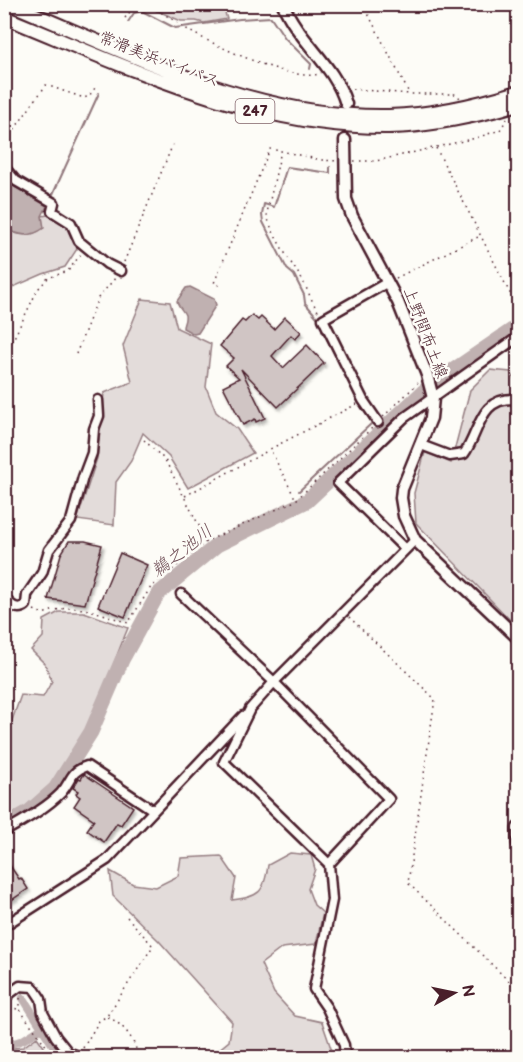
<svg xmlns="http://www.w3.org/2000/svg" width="523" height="1062" viewBox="0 0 523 1062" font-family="'Balsamiq Sans','Klee One',sans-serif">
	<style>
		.green { fill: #e3dcda; stroke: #967e82; stroke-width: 1.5 }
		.water { fill: #c0b1b1; stroke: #91777b; stroke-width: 1.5 }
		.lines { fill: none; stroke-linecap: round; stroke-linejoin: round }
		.stream { stroke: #91777b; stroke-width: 2 }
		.canal { stroke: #c0b1b1; stroke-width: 8 }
		.river { stroke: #c0b1b1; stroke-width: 15 }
		.building { fill: #d0c5c4; stroke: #4a1f2b; stroke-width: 1.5; filter: url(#shadow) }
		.minor-casing { stroke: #4a1f2b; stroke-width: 13 }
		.major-casing { stroke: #4a1f2b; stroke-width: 15 }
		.highway-casing { stroke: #4a1f2b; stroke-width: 16 }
		.path { stroke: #4a1f2b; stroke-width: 1.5; stroke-dasharray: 1.5 4.5; stroke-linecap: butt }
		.minor { stroke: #fdfcf7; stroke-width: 8 }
		.major { stroke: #fdfcf7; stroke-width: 10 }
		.highway { stroke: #fdfcf7; stroke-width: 12 }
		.labels { text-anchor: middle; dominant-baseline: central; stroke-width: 5; stroke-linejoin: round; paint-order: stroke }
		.shield { fill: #fdfcf7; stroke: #806168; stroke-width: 1.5 }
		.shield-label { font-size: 15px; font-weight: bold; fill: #4a1f2b }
		.street-label { font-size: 16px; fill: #4a1f2b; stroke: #fdfcf7 }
		.water-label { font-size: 18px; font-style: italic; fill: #73525a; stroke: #fdfcf7 }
	</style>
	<defs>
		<filter id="shadow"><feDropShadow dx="2" dy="3" stdDeviation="1.5" flood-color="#0004"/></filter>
	</defs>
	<rect width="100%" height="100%" fill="#fdfcf7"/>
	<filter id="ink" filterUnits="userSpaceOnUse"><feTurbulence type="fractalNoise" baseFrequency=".0167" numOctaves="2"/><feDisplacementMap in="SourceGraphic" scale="12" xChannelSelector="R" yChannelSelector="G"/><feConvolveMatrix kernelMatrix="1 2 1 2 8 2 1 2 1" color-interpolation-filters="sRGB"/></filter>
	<g filter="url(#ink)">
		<path class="green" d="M144 5H226L225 13 227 19 204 23 196 21H181Z
			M48 215 68 227 77 249 65 267 43 274 13 287 5 299V228C19 236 30 238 43 228L42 216Z
			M142 299 170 302 177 328 211 344 206 387 216 412 237 429 253 453 188 488 169 457 143 433 131 461 116 482 114 525 77 520 97 458 104 393 132 382 123 346Z
			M490 370 511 372 518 387V628L416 523 414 493 425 452 451 463 470 390Z
			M59 612H84L128 628C108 675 94 724 65 766 60 773 56 782 49 788 36 801 20 811 5 820V740L21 695 43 697 52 681 45 664 31 650 43 637 44 620Z
			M290 853 311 855 315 869 308 889 314 905 323 913 316 944 282 948 261 964 274 993 295 1016 322 1022 334 1057H215L217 1051 229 1041 232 1022 159 941 113 896 110 871 133 884 156 887 178 876 181 858 221 856 236 878 232 900C259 896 264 894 268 865Z
			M37 1037 51 1057H5L4 1049 23 1047Z"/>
		<path class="water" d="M5 181 47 206 42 216 44 228C30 238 19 236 5 228Z
			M190 287 214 299 216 305 198 333 194 334 183 328C183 323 186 321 185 315 183 310 178 307 177 301L186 288Z"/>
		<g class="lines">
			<path class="stream" d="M128 22 134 13 142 11 175 28 240 19 271 17 285 38 311 64 310 69
				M53 194 99 93
				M317 317 305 303 304 295 294 275 287 269 263 222 262 215 264 204 274 207 287 167 330 173V167
				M322 330 349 380
				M299 491 372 423 364 409"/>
			<path class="canal" d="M23 998 56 1050 66 1058
				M8 1045 23 1040 42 1028"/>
			<path class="river" d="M436 382 518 326
				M4 826 30 811 55 789 91 732 122 660 158 594 217 545 307 501 424 391"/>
		</g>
		<path class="building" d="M252 315 258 320 261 317 274 329 285 317 301 332 295 339 291 335 272 356 283 368 307 345 324 363 278 407 241 369 265 418 256 422 255 419 243 425 223 386 239 378 226 366 234 358 220 346 242 320 245 322Z
			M69 541H85L102 545 85 604 48 599 61 554Z
			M120 553 147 565 125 617 98 606Z
			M84 774 133 807 121 825 117 823 104 842 87 830 94 820 74 806 80 797 76 794 78 791 73 788 79 778 81 779Z
			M4 857 19 879 21 878 28 889 4 905V896L8 894 5 889 7 887 4 883Z"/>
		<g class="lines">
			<g class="minor-casing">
				<path id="minor" d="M4 167 16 181 54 203 52 211 71 223 79 241 107 264 121 271
					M378 422 363 400 323 319 388 282
					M421 445 450 456 464 454C480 432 479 397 515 399L518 407
					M405 549 338 483 404 418 518 337
					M181 594 274 682 389 799 329 864
					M4 598C11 605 17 612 26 605L27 595 42 573 49 550 71 521 83 477 92 453 94 429 99 416 98 400
					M4 832C24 820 45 809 61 793 72 781 69 772 87 766L153 810
					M4 926 107 860 243 716
					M4 998 20 986 33 987 41 999 43 1013 56 1037 68 1052 83 1058
					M4 1057 5 1058
					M345 1058 344 1045 327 1008 314 989 332 900 329 864 224 762 250 709 274 682 415 540"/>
			</g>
			<g class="major-casing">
				<path id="major" d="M283 4C299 42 335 65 346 104
					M345 140 346 199 352 216 398 302 427 375 433 398 431 418 402 489 401 498 404 516 415 540 518 638
					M518 828V844"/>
			</g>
			<g class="highway-casing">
				<path id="highway" d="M10 4C131 54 254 119 389 116 433 115 476 105 518 92
					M4 17C128 67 252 128 388 127 425 127 483 115 518 104"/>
			</g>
			<path class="path" d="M363 4 409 93
				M125 18 133 8C156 2 176 24 195 34 217 46 299 85 321 73
				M352 89 410 94H456L460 98
				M4 144 46 85 84 98 89 96 95 88
				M436 148 516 305
				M354 161H376L476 138 500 130 507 119
				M124 262 173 144
				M396 278 480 236
				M219 285 214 283 270 149 280 151
				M318 311C310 299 306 284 298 273 290 262 267 226 267 213L281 151 321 160 337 161
				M76 354 98 298 116 277
				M4 358 38 289 48 278 68 271 81 254 82 255
				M357 404 270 449 296 500 373 427
				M383 417 418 383
				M144 440 165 460 207 541
				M185 496 269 450
				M34 610 43 614C75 601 97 612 128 623L151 587 207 541 295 501
				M4 617 9 613
				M349 617 435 699 408 883 518 990
				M20 998V1010L55 1058
				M4 1007 8 1006 20 1010
				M108 1017C123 1024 136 1040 138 1058
				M83 1048 99 1021 107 1016 153 946 127 917
				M362 1058 403 1055 410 1058"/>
			<use href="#minor" class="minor"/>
			<use href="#major" class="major"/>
			<use href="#highway" class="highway"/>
		</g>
	</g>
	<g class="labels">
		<rect class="shield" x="235.5" y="99" width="39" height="24" rx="4.5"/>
		<g class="shield-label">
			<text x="255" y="111">247</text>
		</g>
		<g class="street-label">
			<text transform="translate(159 60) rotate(21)">常滑美浜バイパス</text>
			<text transform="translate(425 333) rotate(69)">上野間布土線</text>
		</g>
		<g class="water-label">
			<text transform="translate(182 551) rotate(-38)">鵜之池川</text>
		</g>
	</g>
	<rect width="523" height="1062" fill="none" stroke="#fdfcf7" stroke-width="24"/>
	<rect x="12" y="12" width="499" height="1038" fill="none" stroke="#4a1f2b" stroke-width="2" filter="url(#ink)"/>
	<g transform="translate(454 993) rotate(81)" stroke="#fdfcf7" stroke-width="4.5" paint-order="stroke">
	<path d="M0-4.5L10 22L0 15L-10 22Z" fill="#4a1f2b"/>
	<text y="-9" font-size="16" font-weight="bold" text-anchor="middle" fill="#4a1f2b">N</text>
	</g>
</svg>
